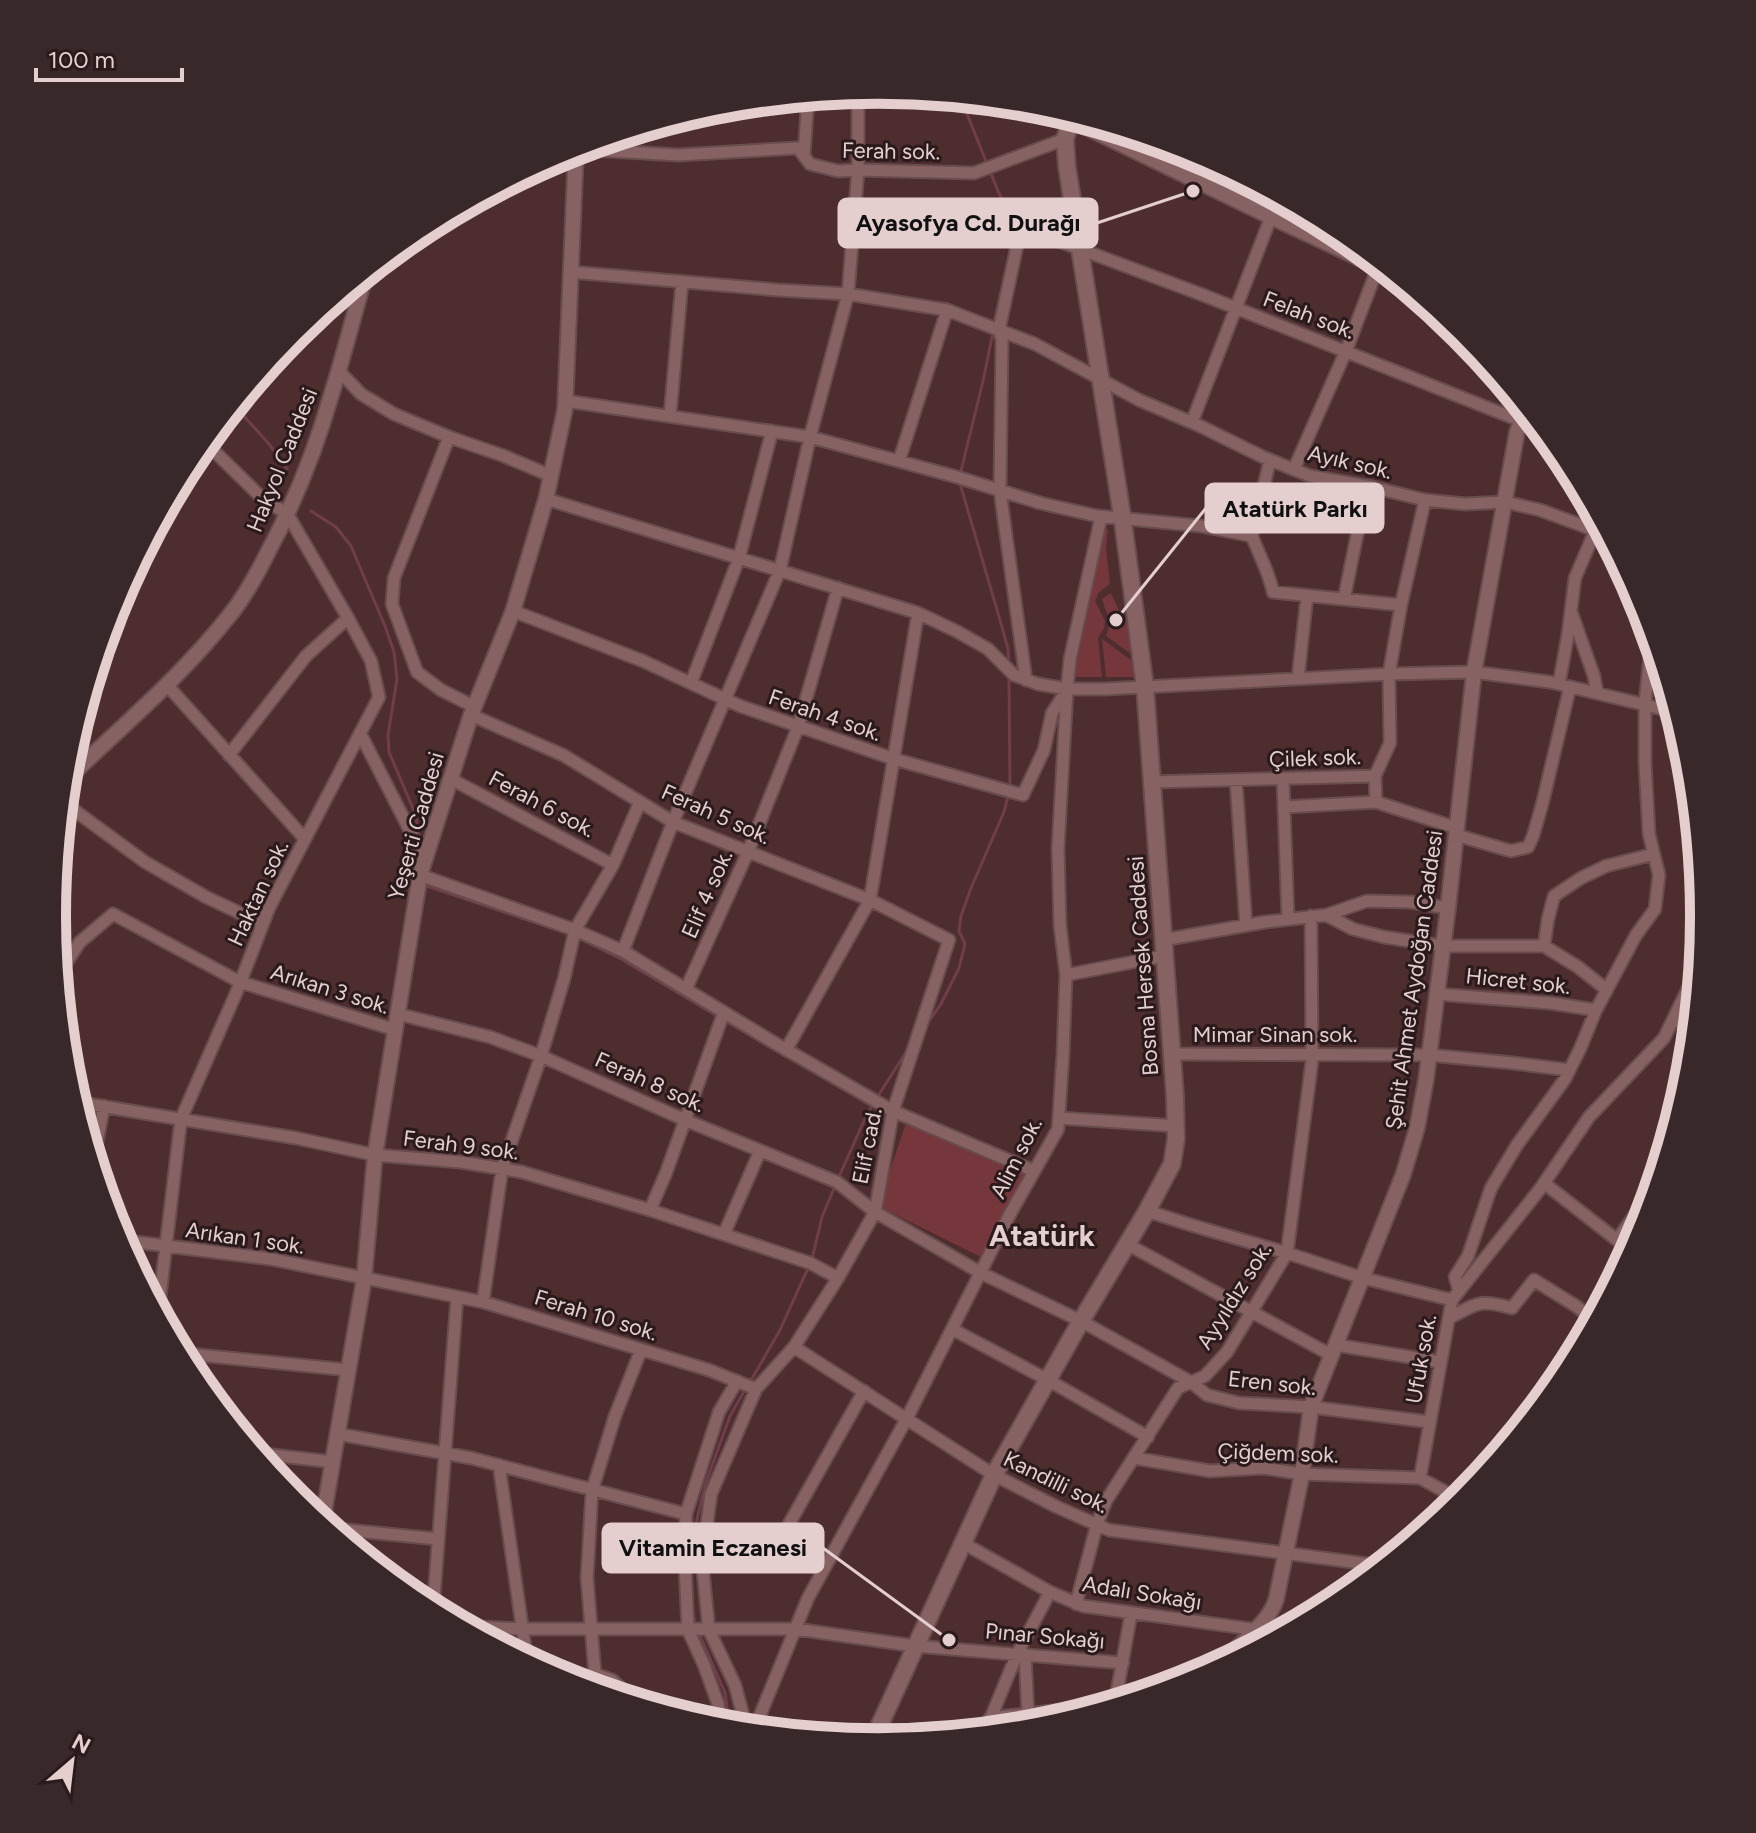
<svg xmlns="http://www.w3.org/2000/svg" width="1756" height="1833" viewBox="0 0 1756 1833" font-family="Figtree,sans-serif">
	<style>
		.green { fill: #75373c }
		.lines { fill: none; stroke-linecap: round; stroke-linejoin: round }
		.stream { stroke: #6f3e47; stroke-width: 3 }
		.minor-casing { stroke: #684c4e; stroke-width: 15 }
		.tertiary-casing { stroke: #684c4e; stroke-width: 18 }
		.secondary-casing { stroke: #684c4e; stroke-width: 20 }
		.minor { stroke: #876263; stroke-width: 11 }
		.tertiary { stroke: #876263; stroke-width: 14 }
		.secondary { stroke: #876263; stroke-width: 16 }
		.labels { text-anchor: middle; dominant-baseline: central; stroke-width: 6; stroke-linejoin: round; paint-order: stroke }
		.street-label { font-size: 22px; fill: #e4cece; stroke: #2a1a1b }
		.district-label { font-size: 30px; font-weight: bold; fill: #e4cece; stroke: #2a1a1b }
		.rim { fill: none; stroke: #e4cece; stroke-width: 10 }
		.leader { fill: none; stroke: #e4cece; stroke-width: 3 }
		.callout-dot { fill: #e4cece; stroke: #2a1a1b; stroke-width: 3 }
		.callout { fill: #e4cece; stroke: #e4cece; stroke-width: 3 }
		.callout-label { font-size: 24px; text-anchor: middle; font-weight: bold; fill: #111 }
	</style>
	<rect width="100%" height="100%" fill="#4e2d2f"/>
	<path class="green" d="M1105 529H1108L1106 549 1110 584 1099 592 1095 601 1105 621 1104 628 1098 638 1102 677H1074Z
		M1111 593 1122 617 1129 624 1134 656 1106 636 1110 623 1102 599Z
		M1102 639 1134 662 1136 677H1106Z
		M906 1123 1025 1173 983 1258 878 1206Z"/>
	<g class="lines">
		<path class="stream" d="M961 99 998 191 1013 222 1014 235 1011 248
			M994 322 1005 275
			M234 405 269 444 287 469
			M961 471 983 381 992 337
			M961 487 1000 620 1008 649 1009 664
			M311 511 336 527 351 546 385 626 394 652 397 679 388 735 389 752 417 818 416 832
			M1009 676 1010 788
			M411 877 409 869 413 852
			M427 886 566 933
			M582 940 621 959 717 1016
			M725 1021 872 1106
			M925 1027 941 1004 959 968 965 944 959 931 961 916 971 888 1004 812 1008 796
			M878 1096 908 1049
			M838 1179 867 1114 874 1103
			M812 1259 822 1217 835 1186
			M750 1382 780 1330 809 1266
			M691 1576 694 1532 705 1485 730 1416 743 1393
			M692 1608 695 1624
			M698 1631 725 1693 730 1728"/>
		<g class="minor-casing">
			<path id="minor" d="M576 149 678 155 798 148 810 164 838 171 858 170 974 173 1065 139
				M804 156 808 97
				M571 272 778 290 848 294 947 310 1035 344 1139 400 1200 426 1263 457 1310 476 1372 487 1425 500 1465 504 1505 502 1540 510 1605 534
				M339 371 361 394 394 414 449 437 504 456 551 476
				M566 401 810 437 957 477 1040 503 1097 516 1201 526 1252 536C1259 555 1269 572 1273 592L1401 605 1389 674 1390 743 1375 776 1151 782
				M670 416 682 282
				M1192 422 1271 217 1282 201
				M449 437 394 578 392 604 417 672 441 690 475 707
				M899 461 947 310
				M1294 469 1346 351 1378 267
				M546 499 918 613 958 632 988 649 1014 675 1038 684 1067 689H1105L1389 674 1474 672 1550 682 1675 712
				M1252 536 1270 460
				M1344 599 1367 486
				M1401 605 1425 500
				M513 611 643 661 740 706 894 759 1023 795 1044 750 1052 713 1065 693
				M1572 614 1594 676 1597 693
				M1298 678 1307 596
				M1026 680 1000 491 1002 340 999 330 1021 227 1203 295 1521 421
				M691 683 739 558 772 431
				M1559 684 1568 634 1575 578 1599 522
				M167 685 305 839
				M471 715 563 755 673 822 870 900 949 940 893 1111 875 1212 838 1278 794 1347 756 1389 711 1494 702 1561 709 1630 735 1685 747 1730
				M360 733 425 860
				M229 755 306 656 348 618
				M451 779 613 865
				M1283 779 1288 919
				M1236 780 1246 925
				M63 802 145 862 206 897 263 924
				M1376 802 1457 828
				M1284 807 1376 802 1375 776
				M1456 835 1511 851 1528 847 1533 836 1542 805 1570 687
				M420 875 575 930 623 951 773 1042 893 1111 1034 1171
				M1326 915 1353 929 1384 937 1443 946H1544L1578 967 1607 990
				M1163 940 1265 922 1326 915 1367 901 1410 902 1448 908
				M1544 946 1548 919 1554 896 1581 878 1606 866 1654 854
				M623 951 673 822 780 570 810 437 848 294 858 170V92
				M58 975 80 942 113 914 240 982 396 1030
				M1066 975 1164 956
				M686 989 748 852 798 727 838 588
				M1436 994 1550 1003 1596 1010
				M398 1014 490 1037 541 1056 685 1120 837 1182 875 1212 981 1273 1081 1321 1191 1382 1207 1395 1239 1403 1311 1407 1430 1422
				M1673 1019 1693 1029
				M786 1050 870 900 918 613
				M1172 1054 1429 1055 1513 1063 1569 1070
				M71 1089 88 1104 296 1138 375 1155 461 1162 522 1172 650 1210 810 1263 838 1278
				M1059 1118 1177 1126
				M93 1162 104 1106
				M1544 1183 1631 1251
				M650 1210 666 1173 724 1012
				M1147 1211 1191 1225 1287 1253 1363 1278 1452 1300
				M724 1234 760 1151
				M119 1240 271 1259 483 1302 709 1370 756 1389
				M1617 1240 1656 1185
				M1127 1244 1331 1355
				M1459 1291 1455 1277 1468 1256 1491 1188 1517 1145 1565 1079 1580 1049 1596 1010 1636 935 1655 909 1659 875 1649 834 1645 763V704L1649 665 1654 644
				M483 1302 502 1169 541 1056 564 979 575 930 613 865 640 802
				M158 1313 181 1119 237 991 269 908 379 697 371 661 348 618 288 515 259 495 213 450
				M1449 1318C1478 1303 1478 1299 1512 1308L1534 1280 1576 1306 1594 1320
				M952 1329 1048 1380 1148 1437
				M1336 1345 1441 1362
				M794 1347 994 1475 1057 1507 1109 1530 1383 1566
				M179 1353 349 1370
				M338 1434 471 1458 686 1514
				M255 1453 333 1462
				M1135 1458 1210 1471 1264 1468 1302 1474 1420 1478
				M499 1465 527 1661
				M1462 1501 1420 1478 1452 1300 1540 1189 1589 1117 1664 1038 1699 966
				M327 1528 438 1539
				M963 1543 1050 1592 1083 1606 1281 1633
				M704 1548 766 1565 864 1391
				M1076 1604 1097 1524 1106 1501 1178 1388 1205 1376 1227 1352 1287 1253 1312 1061 1311 916
				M433 1610 457 1297
				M461 1626 522 1629H796L915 1646 1123 1663
				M1025 1654 1028 1714
				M622 1698 621 1688 612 1680 595 1674 587 1578 592 1491 615 1416 641 1350
				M1115 1703 1131 1614
				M990 1718 1114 1704
				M721 1727 718 1704 704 1665 688 1630 685 1564 686 1514 719 1412 737 1381
				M754 1730 808 1598 907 1418 1010 1214 1058 1129 1063 1055 1066 975 1060 925 1058 849 1067 689 1070 659 1101 517
				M985 1732 1017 1654 1050 1592"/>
		</g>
		<g class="tertiary-casing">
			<path id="tertiary" d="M1065 114 1071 120 1271 217 1387 271
				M65 781C121 727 181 677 229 616 244 598 256 576 267 554 294 504 315 451 331 396 344 355 354 314 366 273
				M322 1524 364 1279 375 1155 420 875 471 715 513 611 546 499 565 409 576 149
				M1224 1664C1240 1639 1266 1628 1276 1600L1302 1474 1311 1407 1403 1175 1417 1128 1426 1080 1448 908 1474 672 1517 432 1526 411"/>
		</g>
		<g class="secondary-casing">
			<path id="secondary" d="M1509 1443 1533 1406 1561 1380
				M872 1742 994 1475 1081 1321 1147 1211 1172 1164 1176 1139 1175 1096 1145 687 1122 515 1067 167 1065 139 1071 120"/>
		</g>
		<use href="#minor" class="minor"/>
		<use href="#tertiary" class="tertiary"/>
		<use href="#secondary" class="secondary"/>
	</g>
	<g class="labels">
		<g class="street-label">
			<text transform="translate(891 151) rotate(1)">Ferah sok.</text>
			<text transform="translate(1309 315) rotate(21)">Felah sok.</text>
			<text transform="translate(282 460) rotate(-68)">Hakyol Caddesi</text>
			<text transform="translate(1350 462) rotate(13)">Ayık sok.</text>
			<text transform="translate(825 715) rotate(19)">Ferah 4 sok.</text>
			<text transform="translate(1315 758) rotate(-2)">Çilek sok.</text>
			<text transform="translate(542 804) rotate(28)">Ferah 6 sok.</text>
			<text transform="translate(716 814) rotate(24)">Ferah 5 sok.</text>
			<text transform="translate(416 826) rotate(-74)">Yeşerti Caddesi</text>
			<text transform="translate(258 893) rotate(-65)">Haktan sok.</text>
			<text transform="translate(707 894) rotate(-66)">Elif 4 sok.</text>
			<text transform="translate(1143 966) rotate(-94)">Bosna Hersek Caddesi</text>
			<text transform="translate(1414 980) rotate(-82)">Şehit Ahmet Aydoğan Caddesi</text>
			<text transform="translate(1518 981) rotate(6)">Hicret sok.</text>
			<text transform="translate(330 989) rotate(17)">Arıkan 3 sok.</text>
			<text x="1275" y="1034">Mimar Sinan sok.</text>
			<text transform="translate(650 1082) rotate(24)">Ferah 8 sok.</text>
			<text transform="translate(461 1145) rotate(7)">Ferah 9 sok.</text>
			<text transform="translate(867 1146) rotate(-79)">Elif cad.</text>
			<text transform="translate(1016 1158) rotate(-63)">Alim sok.</text>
			<text transform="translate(245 1238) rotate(8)">Arıkan 1 sok.</text>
			<text transform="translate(1234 1296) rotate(-58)">Ayyıldız sok.</text>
			<text transform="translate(596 1315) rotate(17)">Ferah 10 sok.</text>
			<text transform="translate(1421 1359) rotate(-80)">Ufuk sok.</text>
			<text transform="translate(1272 1383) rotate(6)">Eren sok.</text>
			<text transform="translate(1278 1453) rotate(2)">Çiğdem sok.</text>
			<text transform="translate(1056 1482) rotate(26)">Kandilli sok.</text>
			<text transform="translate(1142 1593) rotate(9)">Adalı Sokağı</text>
			<text transform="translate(1045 1636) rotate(5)">Pınar Sokağı</text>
		</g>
		<g class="district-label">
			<text x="1042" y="1235">Atatürk</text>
		</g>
	</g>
	<path d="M0 0H1756V1833H0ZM66 916a812 812 0 1 1 1624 0a812 812 0 1 1-1624 0Z" fill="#392829" fill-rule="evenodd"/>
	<path class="rim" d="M66 916a812 812 0 1 1 1624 0a812 812 0 1 1-1624 0Z"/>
	<path class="leader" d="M1193 191L1097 223M1116 620L1206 508M949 1640L823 1548"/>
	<g class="callout-dot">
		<circle cx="1193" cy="191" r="8"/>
		<circle cx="1116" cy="620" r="8"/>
		<circle cx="949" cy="1640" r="8"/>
	</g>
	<g class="callout">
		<rect x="839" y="199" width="258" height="48" rx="8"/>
		<rect x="1206" y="484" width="177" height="48" rx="8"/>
		<rect x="603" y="1524" width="220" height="48" rx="8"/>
	</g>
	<g class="callout-label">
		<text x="968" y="231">Ayasofya Cd. Durağı</text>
		<text x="1295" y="517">Atatürk Parkı</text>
		<text x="713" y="1556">Vitamin Eczanesi</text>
	</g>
	<g transform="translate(72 1761) rotate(28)" stroke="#2a1a1b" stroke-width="6" paint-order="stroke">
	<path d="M0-6L14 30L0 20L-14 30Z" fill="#e4cece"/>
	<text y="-12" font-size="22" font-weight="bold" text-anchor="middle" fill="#e4cece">N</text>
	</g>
	<path d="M36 68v12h146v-12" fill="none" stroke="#e4cece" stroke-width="4"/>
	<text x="48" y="68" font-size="24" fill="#e4cece" stroke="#2a1a1b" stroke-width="6" paint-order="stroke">100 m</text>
</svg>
